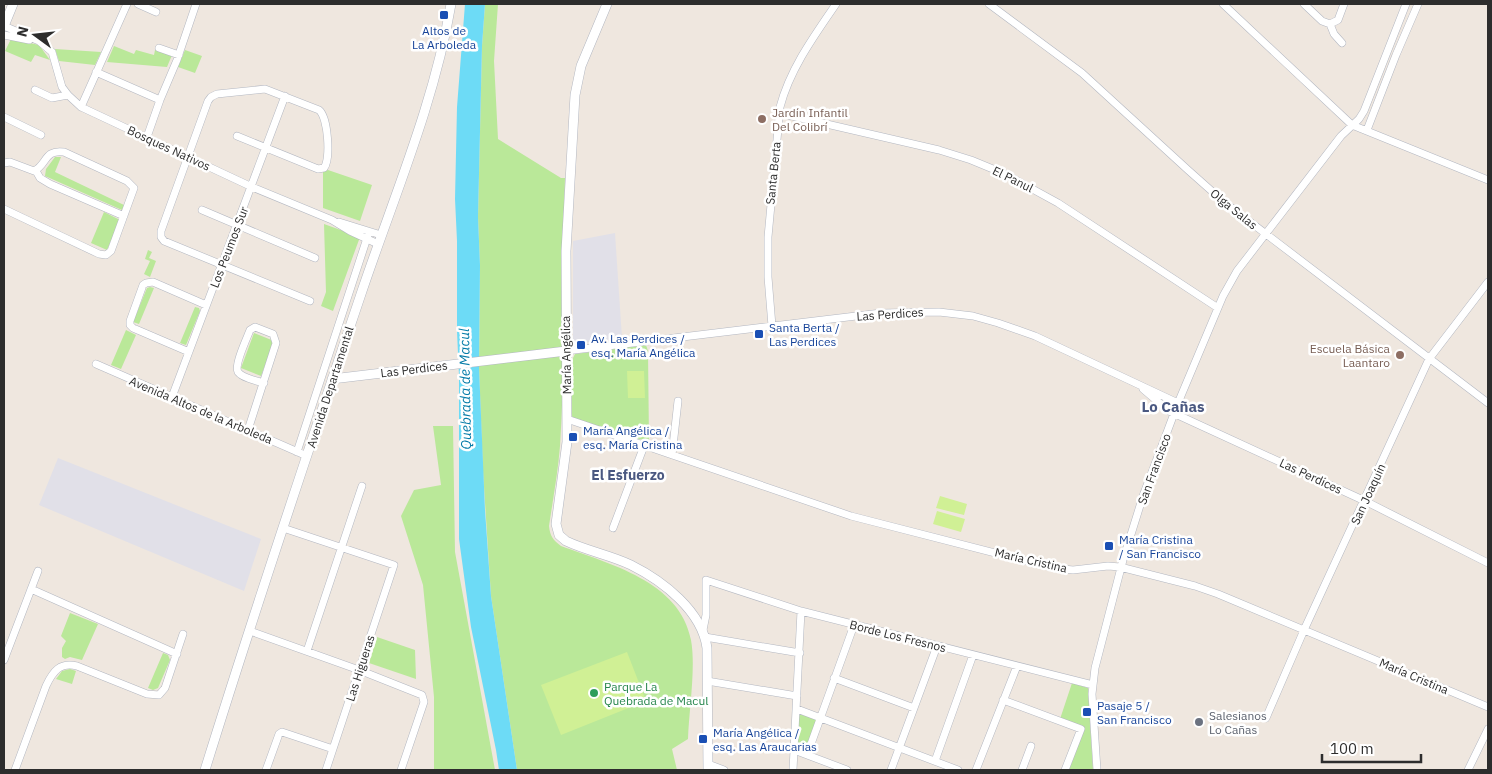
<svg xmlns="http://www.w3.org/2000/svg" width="1492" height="774" viewBox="0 0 1492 774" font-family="'IBM Plex Sans',sans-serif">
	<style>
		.industrial { fill: #e1e0e8 }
		.green { fill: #bae899 }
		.pitch { fill: #d0f095 }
		.water { fill: #6ddbf6 }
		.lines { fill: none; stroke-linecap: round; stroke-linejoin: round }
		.minor-casing { stroke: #b3b7c1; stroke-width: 8 }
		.tertiary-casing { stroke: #b3b7c1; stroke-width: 10 }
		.minor { stroke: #fff; stroke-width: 7 }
		.tertiary { stroke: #fff; stroke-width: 9 }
		.transit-dot { fill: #1a4fb4; stroke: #fff; stroke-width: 2 }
		.education-dot { fill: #8d6e63; stroke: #fff; stroke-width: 2 }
		.leisure-dot { fill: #2e9e5b; stroke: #fff; stroke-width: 2 }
		.worship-dot { fill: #6b7280; stroke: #fff; stroke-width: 2 }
		.labels { text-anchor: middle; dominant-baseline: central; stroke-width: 5; stroke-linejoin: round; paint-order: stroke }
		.transit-label { font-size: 12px; fill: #164399; stroke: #fff; text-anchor: start }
		.education-label { font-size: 12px; fill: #785e54; stroke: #fff; text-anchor: start }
		.street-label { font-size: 12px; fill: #2d2d2d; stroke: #fff }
		.leisure-label { font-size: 12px; fill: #27864d; stroke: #fff; text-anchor: start }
		.worship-label { font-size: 12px; fill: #5b616d; stroke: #fff; text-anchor: start }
		.water-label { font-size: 14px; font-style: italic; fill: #067ca8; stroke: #fff }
		.neighbourhood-label { font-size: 14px; font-weight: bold; fill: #4a5881; stroke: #fff }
		.quarter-label { font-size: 15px; font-weight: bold; fill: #4a5881; stroke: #fff }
	</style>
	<rect width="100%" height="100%" fill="#efe7df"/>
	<path class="industrial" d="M615 233 622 338 573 344V241Z
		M58 458 261 539 244 591 39 505Z"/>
	<path class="green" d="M485 4H498L494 61 498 139 561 178H565C562 267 566 357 560 446 558 472 553 499 549 526 550 536 553 540 561 546 609 564 680 581 691 640 696 667 689 710 688 739L672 749 677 770H517L491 596 483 471 479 368 480 265 478 217 482 46Z
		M11 39 39 45 50 60 35 55 31 62 5 51Z
		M114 46 134 54 136 50 154 55 155 50 172 55 167 67 107 62Z
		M55 49 101 52 95 65 59 61Z
		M185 50 202 56 195 73 178 67Z
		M55 157H61L55 172 124 205 122 210 45 176 46 169Z
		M328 170 372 185 360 221 323 208V172Z
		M104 212 120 220 107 250 91 243Z
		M324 224 360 237 333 311 321 306 326 292Z
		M148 250 152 252 149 258 156 261 150 277 144 274 150 261 145 259Z
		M150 287 154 288 139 324 133 322 147 288Z
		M195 307 199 308 200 311 186 345 180 343Z
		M126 330 136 335 121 369 111 365Z
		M254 333 274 341 261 376 241 368Z
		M646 345 648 351 649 442 573 418 571 414 572 360 575 354Z
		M433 426H453L455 552 495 770H434V697L423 585 401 516 414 490 441 485Z
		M70 613 98 624 82 660 70 657 65 659 62 657V648L66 641 61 636Z
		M377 637 415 650 416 679 369 663Z
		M163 653 168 655 170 660 158 688 153 690 148 688Z
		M70 669 76 671 72 684 56 679 62 671Z
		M1072 683 1088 688 1093 770H1069L1084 728 1060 719Z
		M799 714 817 719 806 753 797 750Z"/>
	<path class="pitch" d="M627 371H644L645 398H628Z
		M940 496 967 504 964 515 936 508Z
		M937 511 965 519 961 532 933 524Z
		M627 652 646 701 561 735 541 685Z"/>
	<path class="water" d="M465 4H485L482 46 478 217 480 265 479 368 485 510 491 596 517 770H499L496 750 471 627 459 539V376L457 331V241L455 199 457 107Z"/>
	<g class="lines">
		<g class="minor-casing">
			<path id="minor" d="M138 4 156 12
				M989 4 1082 73 1188 170 1224 202 1488 403
				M1223 4 1352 125 1488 180
				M1304 4 1322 21 1330 24 1338 20 1344 4
				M1330 24 1334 34 1342 43
				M4 26 39 41 52 52 62 87 68 95 81 107 252 187 332 220 350 231 378 244
				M4 35 29 40
				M159 48 179 55
				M96 72 160 100
				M35 90 52 98 68 95
				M81 107 127 4
				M779 113 939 150 971 160 1005 174 1058 203 1218 308
				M4 117 41 135
				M1367 130 1396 55 1418 4
				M237 136 318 169 324 168C331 159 328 117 319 110L265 89 217 94 211 97 208 101 161 231V237L164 241 310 301
				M147 137 160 100 177 60 196 4
				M4 163 10 162 34 171C47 165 44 149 64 152L127 181 134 188 111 251 106 255 99 254 4 209
				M36 171 40 178 50 184 124 216
				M202 210 315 258
				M339 222 381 235
				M772 326 768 277V237L780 107C790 69 814 36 836 4
				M566 351 881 313 939 312 973 316 998 323 1035 336 1178 403
				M189 352 133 328 130 325V321L143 285 146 283 153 282 206 305
				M96 364 307 456
				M1143 389 1169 411 1365 501 1488 563
				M172 397 285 96
				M567 419 851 516 1054 568 1073 570 1108 566 1120 567 1195 586 1218 594 1488 707
				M248 430 276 343 273 334 255 327 250 330C247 338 234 365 238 372 242 378 257 381 264 383
				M297 452 369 232
				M672 455 678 401
				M283 528 394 565 326 770
				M613 528 644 446
				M31 589 177 654
				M703 630 706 615V580L801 611 1093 685
				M250 631 359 670 422 695 424 702 401 770
				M705 637 800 653
				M307 651 362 486
				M4 660 38 571
				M834 678 914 708
				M707 681 797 696
				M1003 700 1081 729 1065 770
				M797 709 958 770
				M1266 718 1304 630 1429 359 1488 282
				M794 750 847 770
				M807 755 854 625
				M935 761 973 655
				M708 764 724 770
				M15 770 46 686C53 671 60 662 77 666L147 694 159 695 165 688 183 634
				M266 770 279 734 282 732 333 749
				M793 770 801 611
				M891 770 937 646
				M976 770 1017 666
				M1022 770 1031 746
				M1097 770 1092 694 1095 668 1123 560 1143 496 1178 403 1223 296 1237 271 1341 136 1359 119 1364 111 1406 4
				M1468 770 1488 729"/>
		</g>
		<g class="tertiary-casing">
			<path id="tertiary" d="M607 4 581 66 575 95 566 251 567 442 556 524 559 535 566 541C587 551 610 555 631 565 663 581 702 611 707 648L708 770
				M4 26 13 4
				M332 379 566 351
				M205 770C254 612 307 454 360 297 392 201 434 105 451 4"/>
		</g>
		<use href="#minor" class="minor"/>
		<use href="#tertiary" class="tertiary"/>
	</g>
	<g class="transit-dot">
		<rect x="439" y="10" width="10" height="10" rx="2.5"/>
		<rect x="754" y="329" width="10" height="10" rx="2.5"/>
		<rect x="576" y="340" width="10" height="10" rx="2.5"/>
		<rect x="568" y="432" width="10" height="10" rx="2.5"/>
		<rect x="1104" y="541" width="10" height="10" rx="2.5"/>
		<rect x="1082" y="707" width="10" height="10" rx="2.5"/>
		<rect x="698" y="734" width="10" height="10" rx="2.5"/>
	</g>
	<g class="education-dot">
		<circle cx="762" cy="119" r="5"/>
		<circle cx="1400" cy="355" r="5"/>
	</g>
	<circle class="leisure-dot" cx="594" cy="693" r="5"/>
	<circle class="worship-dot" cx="1199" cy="722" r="5"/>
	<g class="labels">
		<g class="transit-label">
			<text x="444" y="30" text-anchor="middle">Altos de<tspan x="444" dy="14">La Arboleda</tspan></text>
			<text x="769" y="327">Santa Berta /<tspan x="769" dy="14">Las Perdices</tspan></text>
			<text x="591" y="338">Av. Las Perdices /<tspan x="591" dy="14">esq. María Angélica</tspan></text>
			<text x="583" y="430">María Angélica /<tspan x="583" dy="14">esq. María Cristina</tspan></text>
			<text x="1119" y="539">María Cristina<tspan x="1119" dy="14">/ San Francisco</tspan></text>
			<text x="1097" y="705">Pasaje 5 /<tspan x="1097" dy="14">San Francisco</tspan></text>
			<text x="713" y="732">María Angélica /<tspan x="713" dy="14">esq. Las Araucarias</tspan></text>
		</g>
		<g class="education-label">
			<text x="772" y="112">Jardín Infantil<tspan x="772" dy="14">Del Colibrí</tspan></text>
			<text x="1390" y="348" text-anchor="end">Escuela Básica<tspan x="1390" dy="14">Laantaro</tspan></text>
		</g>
		<g class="street-label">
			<text transform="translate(169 148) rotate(25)">Bosques Nativos</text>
			<text transform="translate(773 173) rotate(-84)">Santa Berta</text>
			<text transform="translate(1013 179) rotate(26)">El Panul</text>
			<text transform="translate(1234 209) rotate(39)">Olga Salas</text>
			<text transform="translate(229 247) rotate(-69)">Los Peumos Sur</text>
			<text transform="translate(890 314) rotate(-4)">Las Perdices</text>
			<text transform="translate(566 355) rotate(-91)">María Angélica</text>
			<text transform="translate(414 369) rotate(-7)">Las Perdices</text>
			<text transform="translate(330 387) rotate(-72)">Avenida Departamental</text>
			<text transform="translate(201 410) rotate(23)">Avenida Altos de la Arboleda</text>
			<text transform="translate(1154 469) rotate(-70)">San Francisco</text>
			<text transform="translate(1311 476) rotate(25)">Las Perdices</text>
			<text transform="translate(1368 494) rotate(-65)">San Joaquín</text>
			<text transform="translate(1031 560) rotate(13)">María Cristina</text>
			<text transform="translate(898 636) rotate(14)">Borde Los Fresnos</text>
			<text transform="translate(360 668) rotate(-72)">Las Higueras</text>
			<text transform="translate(1414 676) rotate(23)">María Cristina</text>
		</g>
		<g class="leisure-label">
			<text x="604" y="686">Parque La<tspan x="604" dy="14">Quebrada de Macul</tspan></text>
		</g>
		<g class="worship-label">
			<text x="1209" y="715">Salesianos<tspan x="1209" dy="14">Lo Cañas</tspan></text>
		</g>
		<g class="water-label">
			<text transform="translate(465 389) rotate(-91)">Quebrada de Macul</text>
		</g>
		<g class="neighbourhood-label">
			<text x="628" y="475">El Esfuerzo</text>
		</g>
		<g class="quarter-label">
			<text x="1173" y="406">Lo Cañas</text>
		</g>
	</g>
	<rect width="1492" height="774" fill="none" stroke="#2d2d2d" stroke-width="10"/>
	<g transform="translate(35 35) rotate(285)" stroke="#ffffff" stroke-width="4" paint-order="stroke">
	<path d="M0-4L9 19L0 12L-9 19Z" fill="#2d2d2d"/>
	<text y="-8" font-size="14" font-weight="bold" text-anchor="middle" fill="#2d2d2d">N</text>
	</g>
	<path d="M1322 754v8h99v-8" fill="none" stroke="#2d2d2d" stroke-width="2.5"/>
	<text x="1330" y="754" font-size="15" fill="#2d2d2d" stroke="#ffffff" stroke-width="4" paint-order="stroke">100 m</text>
</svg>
